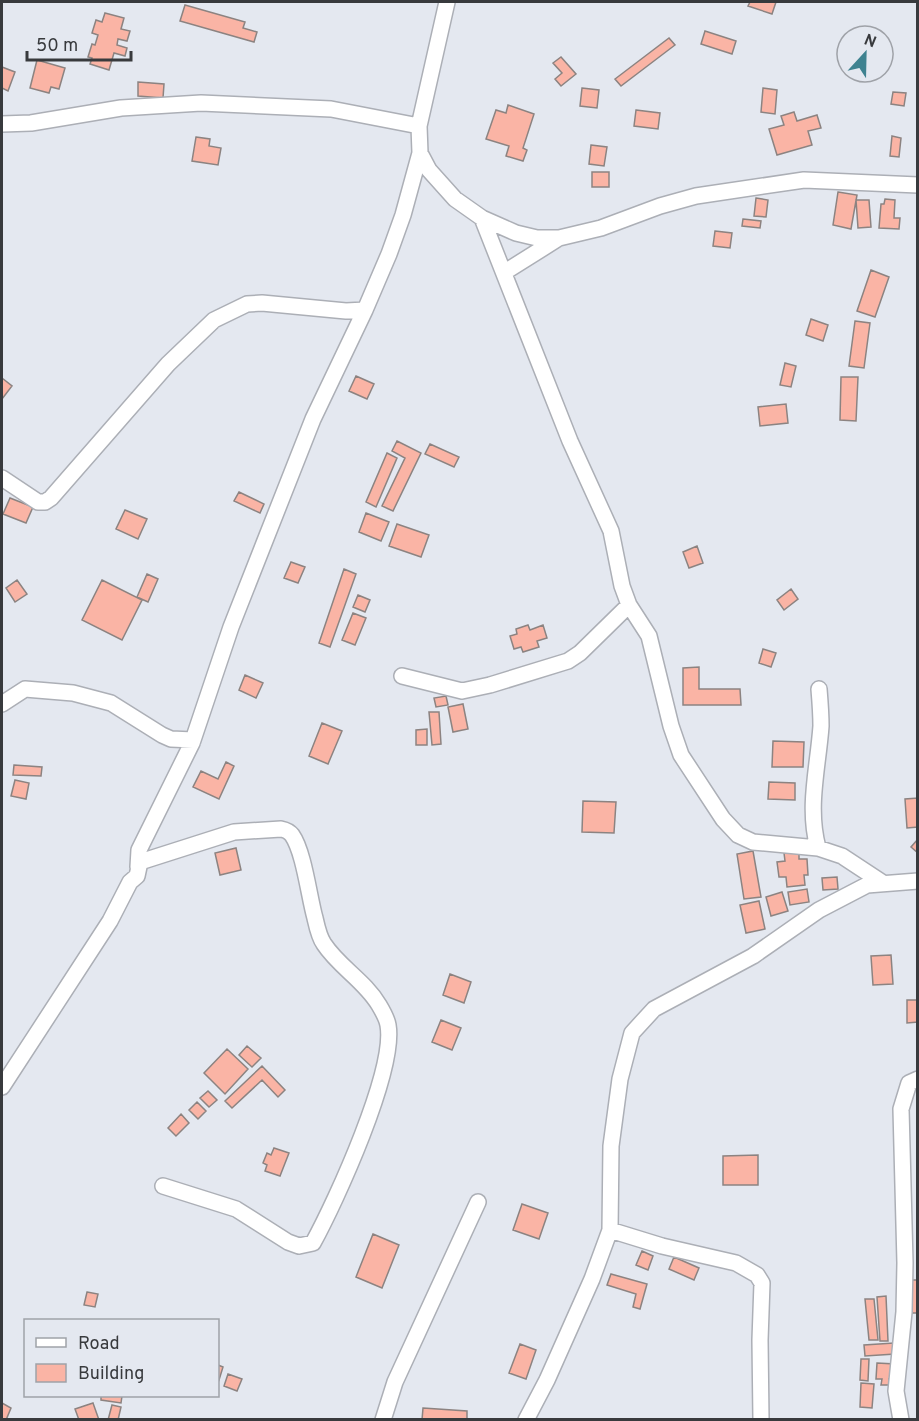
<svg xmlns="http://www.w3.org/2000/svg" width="919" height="1421" viewBox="0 0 919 1421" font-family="Overpass,sans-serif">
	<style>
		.building { fill: #fab4a5; stroke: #8c8381; stroke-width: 1.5 }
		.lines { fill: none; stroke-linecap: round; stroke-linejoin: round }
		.minor-casing { stroke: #acafb6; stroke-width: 18 }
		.minor { stroke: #fff; stroke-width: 15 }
	</style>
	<rect width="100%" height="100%" fill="#e4e8f0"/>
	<path class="building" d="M750 2H776L772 14 748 6Z
		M185 5 245 22 243 28 257 32 254 42 180 21Z
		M105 13 124 18 121 29 130 31 127 41 118 39 117 45 127 48 125 56 114 53 109 70 90 64 92 58 88 57 92 44 95 45 98 35 92 33 96 20 102 22Z
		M705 31 736 41 732 54 701 44Z
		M669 38 675 45 621 86 615 79Z
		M561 57 576 74 561 86 555 79 562 73 553 63Z
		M37 60 65 68 59 89 51 87 49 93 30 88Z
		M2 67 15 72 8 91 2 88Z
		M138 82 164 84 163 98 138 96Z
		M582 88 599 90 597 108 580 106Z
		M763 88 777 90 775 114 761 112Z
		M893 92 906 93 904 106 891 104Z
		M508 105 534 114 523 148 527 150 523 161 506 156 509 146 486 139 496 110 506 113Z
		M636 110 660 113 658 129 634 126Z
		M794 112 797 121 817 115 821 128 808 131 812 145 777 155 769 129 784 125 781 116Z
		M892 136 901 138 899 157 890 156Z
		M196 137 210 139 209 146 221 148 218 165 192 161Z
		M591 145 607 147 604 166 589 164Z
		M592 172H609V187H592Z
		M838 192 857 195 851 229 833 225Z
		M756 198 768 200 766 217 754 216Z
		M885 199 895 200 894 218H900L899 229 879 228 881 204H884Z
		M856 200H869L871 227 858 228Z
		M743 219 761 221 760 228 742 226Z
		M715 231 732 233 730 248 713 246Z
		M871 270 889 277 875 317 857 311Z
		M811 319 828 325 823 341 806 335Z
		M855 321 870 323 864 368 849 366Z
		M785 363 796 366 791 387 780 385Z
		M356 376 374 384 367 399 349 391Z
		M841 377H858L856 421 840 420Z
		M2 378 12 386 2 399Z
		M786 404 788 423 760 426 758 407Z
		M397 441 421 453 393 511 382 506 405 458 392 451Z
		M430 444 459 457 454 467 425 454Z
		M387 453 397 458 376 507 366 502Z
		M239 492 264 504 260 513 234 501Z
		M10 498 33 507 26 523 3 514Z
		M125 510 147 519 138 539 116 529Z
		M366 513 389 522 381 541 359 532Z
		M397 524 429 535 421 557 389 546Z
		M697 546 703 563 689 568 683 552Z
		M291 562 305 567 298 583 284 578Z
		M344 569 356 574 330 647 319 643Z
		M147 574 158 579 148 602 137 597Z
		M17 580 27 594 15 602 6 588Z
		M102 580 142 600 122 640 82 620Z
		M791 589 798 599 784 610 777 600Z
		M358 595 370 600 365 612 353 607Z
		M353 613 366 618 355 645 342 640Z
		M528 625 530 630 543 625 547 638 537 641 539 647 523 652 521 647 514 649 510 636 517 634 516 629Z
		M763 649 776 653 771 667 759 663Z
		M699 667V689H740L741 705H683V668Z
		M245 675 263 683 256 698 239 690Z
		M446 696 448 705 436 707 434 698Z
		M463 704 468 729 453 732 448 707Z
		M429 712H439L441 744 432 745Z
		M322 723 342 731 328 764 309 756Z
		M427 729V745H416V730Z
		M773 741 804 742 803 767H772Z
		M226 762 234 766 219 799 193 787 201 771 218 779Z
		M14 765 42 767 41 776 13 775Z
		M15 780 29 783 26 799 11 796Z
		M769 782 795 783V800L768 799Z
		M918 798V827L907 828 905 799Z
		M583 801 616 802 614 833 582 832Z
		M918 839V853L911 847Z
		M236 848 241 870 220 875 215 853Z
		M753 851 761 897 744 899 737 854Z
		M799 852V859H807L808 875H804L805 885 787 887 786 877H779L777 862 785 861 784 853Z
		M837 877 838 889 823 890 822 878Z
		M807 889 809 902 790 905 788 892Z
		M782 892 788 911 771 916 766 897Z
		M759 901 765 929 746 933 740 905Z
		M891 955 893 984 873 985 871 956Z
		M450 974 471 982 464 1003 443 995Z
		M907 1000H918V1022L907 1023Z
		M441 1020 461 1028 452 1050 432 1042Z
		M247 1046 261 1058 252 1067 239 1055Z
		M227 1049 248 1069 225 1094 204 1073Z
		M262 1066 285 1090 278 1097 262 1080 232 1108 225 1101Z
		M208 1091 217 1100 209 1107 200 1098Z
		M197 1102 206 1111 198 1119 189 1110Z
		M181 1114 189 1123 176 1136 168 1128Z
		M274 1148 289 1153 280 1176 265 1171 267 1165 263 1163 267 1153 271 1155Z
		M758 1155V1185H723V1156Z
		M522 1204 548 1213 539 1239 513 1230Z
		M373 1234 399 1245 382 1288 356 1277Z
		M642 1251 653 1256 648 1270 636 1265Z
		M674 1257 699 1268 694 1280 669 1269Z
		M611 1274 647 1284 640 1309 633 1307 636 1294 607 1285Z
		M912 1280H918V1313H909Z
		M87 1292 98 1294 95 1307 84 1305Z
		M886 1296 888 1341H880L877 1297Z
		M865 1299H874L878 1340H869Z
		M894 1343 895 1354 865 1356 864 1345Z
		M520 1344 536 1350 526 1379 509 1373Z
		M861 1359H869L868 1381 860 1380Z
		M877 1363 895 1364 894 1380 889 1379V1385H881L882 1379H876Z
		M218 1365 223 1367 219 1380 218 1379Z
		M228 1374 242 1379 237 1391 224 1386Z
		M861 1383 874 1384 872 1408 860 1407Z
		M101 1396H122L121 1403 101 1400Z
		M2 1403 11 1408 6 1420H2Z
		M93 1403 99 1420H79L75 1409Z
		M112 1405 121 1407 118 1420H108Z
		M423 1408 467 1411V1420H422Z"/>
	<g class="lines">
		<g class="minor-casing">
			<path id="minor" d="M447 2 419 126 420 153 429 170 455 199 482 218 516 233 537 238H559L601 228 660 206 696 196 804 180 918 185
				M2 124 31 123 121 108 201 103 331 109 419 126
				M482 218 570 441 611 531 622 586 629 605 649 636 671 726 681 755 723 819 738 835 753 842 818 848 842 856 883 883
				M505 272 559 238
				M2 478 38 502H45L51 498 168 364 214 320 247 304 262 303 346 311 365 310 389 254 403 215 420 153
				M402 676 462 691 490 685 568 661 580 653 629 605
				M2 704 25 689 73 693 111 703 162 735 171 739 193 740
				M818 848C807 807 818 768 821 726 821 714 820 701 819 689
				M138 867 139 850 192 743 231 627 313 419 365 310
				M2 1087 110 921 130 882 137 876 140 862 234 832 281 829C286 830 289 831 292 835 304 852 309 897 315 918 317 927 319 937 324 944 339 967 365 981 379 1005 382 1010 387 1019 388 1025 396 1070 336 1201 313 1243L299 1246 288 1242 236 1209 163 1186
				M610 1230 662 1246 736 1263 757 1275 762 1283 760 1340 761 1420
				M383 1420 395 1382 478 1202
				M526 1420 547 1380 592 1279 610 1230 611 1146 620 1079 632 1033 654 1009 753 956 819 910 867 885 918 881
				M901 1420 896 1391 904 1312 905 1263 901 1109 909 1083 918 1079"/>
		</g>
		<use href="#minor" class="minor"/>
	</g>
	<rect width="919" height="1421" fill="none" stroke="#383a3d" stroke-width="6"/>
	<rect x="24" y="1319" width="195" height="78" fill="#e4e8f0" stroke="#9fa2a8" stroke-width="1.5"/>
	<rect x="36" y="1338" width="30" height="9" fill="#ffffff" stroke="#9fa2a8" stroke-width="1.5"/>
	<text x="78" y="1349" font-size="18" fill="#383a3d">Road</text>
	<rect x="36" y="1364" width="30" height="18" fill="#fab4a5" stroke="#9fa2a8" stroke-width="1.5"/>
	<text x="78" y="1379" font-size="18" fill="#383a3d">Building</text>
	<g transform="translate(865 54) rotate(22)"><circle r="28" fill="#e4e8f0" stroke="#9fa2a8" stroke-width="1.5"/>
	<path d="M0-4.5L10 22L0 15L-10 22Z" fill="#3e8290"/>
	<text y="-9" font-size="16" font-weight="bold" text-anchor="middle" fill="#383a3d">N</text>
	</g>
	<path d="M27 51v9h104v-9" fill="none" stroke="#383a3d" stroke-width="3"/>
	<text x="36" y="51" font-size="18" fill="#383a3d" stroke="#e4e8f0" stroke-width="4.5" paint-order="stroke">50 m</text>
</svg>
